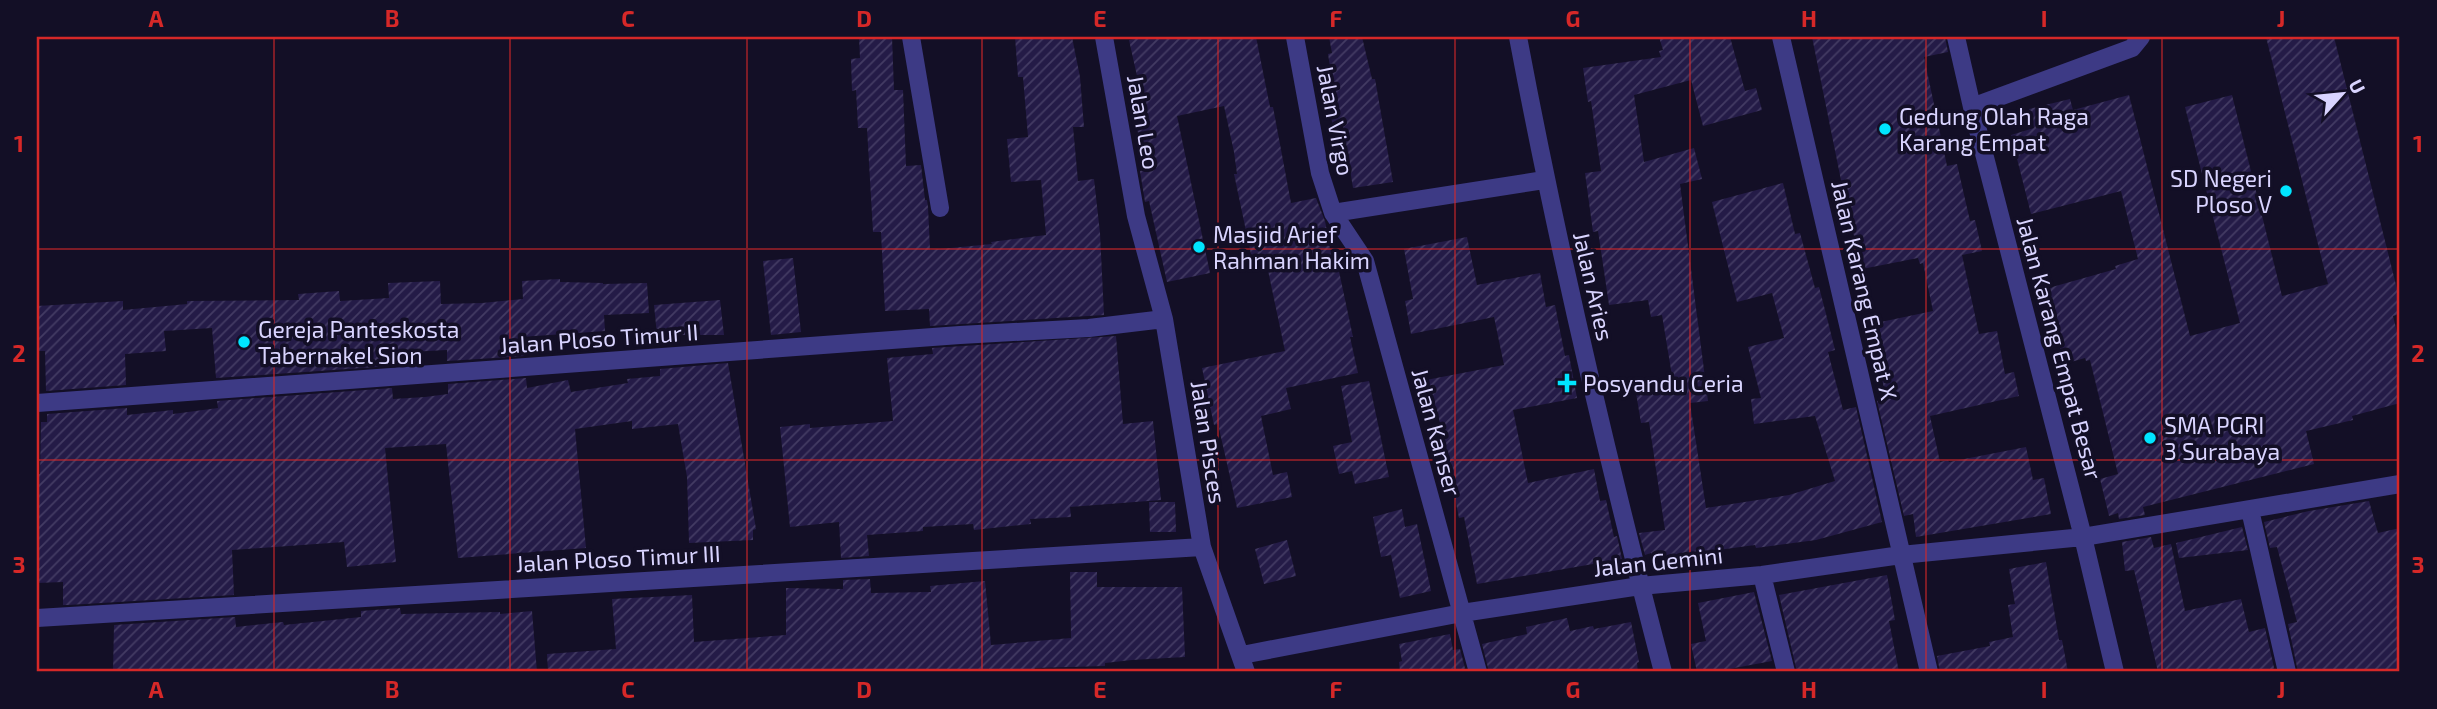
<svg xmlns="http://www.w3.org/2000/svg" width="2437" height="709" viewBox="0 0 2437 709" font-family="'Exo 2',sans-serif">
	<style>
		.building { fill: url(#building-hatch) }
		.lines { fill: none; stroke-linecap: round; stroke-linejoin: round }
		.street { stroke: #3d3a85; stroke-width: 18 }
		.grid { fill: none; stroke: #d62828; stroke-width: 2; stroke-opacity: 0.55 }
		.poi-dot { fill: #00e5ff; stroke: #130f26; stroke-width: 2.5 }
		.labels { text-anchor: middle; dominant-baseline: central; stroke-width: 7; stroke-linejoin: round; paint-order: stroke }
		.poi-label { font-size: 23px; fill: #d9d4ff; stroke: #130f26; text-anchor: start }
		.street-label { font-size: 23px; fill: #d9d4ff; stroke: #130f26 }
		.neatline { fill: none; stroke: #d62828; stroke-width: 2.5 }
		.grid-label { font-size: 23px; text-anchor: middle; font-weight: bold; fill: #d62828 }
	</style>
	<defs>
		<pattern id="building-hatch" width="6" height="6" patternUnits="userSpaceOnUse" patternTransform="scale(1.75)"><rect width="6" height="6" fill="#241b47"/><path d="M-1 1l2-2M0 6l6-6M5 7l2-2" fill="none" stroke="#433b63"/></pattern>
	</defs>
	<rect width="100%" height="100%" fill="#130f26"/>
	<path class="building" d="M859 37H892L894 90H903L906 166 921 165 925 200H927L928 207 930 250 992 244 991 242 1046 235 1041 180 1011 182 1007 139 1028 137 1023 77H1018L1015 37H1072L1080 77 1084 127H1073L1078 181 1094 179 1100 233 1104 315 930 326 929 309 885 311 881 232H873L867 128H858L856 90 852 91 851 59 860 58Z
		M1145 37H1256L1270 107H1273L1291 203 1316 198 1325 221 1333 263 1337 262 1353 337H1350L1358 373 1286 388 1291 409 1261 416 1273 475 1287 472 1292 497 1237 508 1218 424 1214 425 1202 368 1285 351 1266 261 1253 264 1234 174H1237L1234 152 1224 106 1177 116 1210 273 1167 282 1149 201 1145 202 1140 171 1146 170 1130 96 1141 94 1129 40Z
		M1329 37H1362L1372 79H1375L1393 182 1353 188 1343 126 1333 128 1326 87 1333 86 1328 54 1332 53Z
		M1659 37H1730L1745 91 1756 88 1762 110 1703 126 1691 80 1634 95 1644 162 1694 148 1702 179 1680 184 1708 401 1690 403 1706 508 1789 495 1835 481 1815 416 1754 424 1751 399 1761 398 1748 347 1784 338 1772 293 1737 302 1712 202 1783 183 1795 234 1800 233 1815 288 1819 287 1825 310 1835 350 1828 352 1843 410 1856 407 1882 522 1816 540 1756 548 1755 545 1652 559 1651 553 1645 555 1639 533 1665 530 1649 422 1641 423 1636 393 1674 388 1662 315 1651 317 1648 300 1609 305 1598 231 1593 232 1585 173 1601 171 1591 101 1588 102 1583 68 1661 57 1659 51 1663 50Z
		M1812 37H1945L1948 52 1924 57 1947 166 1957 164 1970 221 1975 220 1982 251 1962 255 1979 334 1997 331 2005 374 2014 372 2019 396 1930 416 1940 462 1948 460 1949 462 2026 447 2033 480 2044 478 2051 514 1916 537 1913 514 1904 516 1877 401 1886 398 1878 359 1883 358 1876 323 1933 311 1923 263 1920 264 1918 258 1862 269 1844 195Z
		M2266 37H2334L2400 301V314L2393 316 2400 344V403L2352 416 2353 420 2306 431 2314 464 2143 507 2145 515 2119 519 2118 513 2109 516 2100 479 2118 474 2090 360 2086 361 2085 358 2064 364 2045 289 2116 269 2115 266 2138 259 2121 191 2031 214 2011 135 2034 128 2029 109 2070 99 2073 110 2129 95 2190 336 2240 323 2185 107 2232 95 2282 296 2328 284Z
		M1467 237 1477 285 1540 273 1546 307 1555 305 1565 356 1569 355 1577 398 1513 410 1528 483 1594 469 1600 501 1606 500 1614 537 1617 536 1622 559 1477 584 1464 517 1459 518 1438 414 1433 415 1426 380 1504 365 1494 317 1411 334 1405 301 1413 299 1404 249Z
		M793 258 801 332 771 335 763 261Z
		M560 279V282L603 283V284L647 283 649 313 604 315 605 331 522 337 524 356 447 361V350L390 353 391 366 216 378 212 328 164 331 166 351 125 354 126 385 46 391 45 351H37V306L123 301V310L187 304V301L299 300 298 294 339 291 340 301 389 298 388 283 440 281 441 304 482 303 523 299 522 281Z
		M720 300 724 335H657L654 305Z
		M1116 336 1123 424 1153 421 1161 500 1070 507 1071 517 1030 519 1031 524 974 530 973 524 923 527V531L867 535 869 556 841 558 839 522 790 527 780 427 810 424V428L893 421 887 358 933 354 932 348Z
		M728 363 756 529 753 530V540L689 543 687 477 678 424 632 429V421L575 429 586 548 458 558 446 444 385 448 396 562 347 567 344 542 232 550 234 595 68 605H63V582L37 583V474H40L41 422H47V414L127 408V415L173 410V414L218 408 217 401 392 388 393 399 425 397 448 394V384L526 378 527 388 568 380 571 392 628 383 627 379 660 376V369Z
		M1369 381 1389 477 1355 484 1352 471 1339 474 1333 446 1352 442 1341 386Z
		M2369 501 2378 533 2400 528V672H2298L2288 624 2297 622 2277 547 2270 548 2264 522 2309 511Z
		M1149 502H1175L1176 532H1150Z
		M1402 509 1405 527 1417 524 1431 591 1400 598 1391 555 1381 557 1373 517Z
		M2242 527 2248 550 2179 558 2176 543Z
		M2151 537 2154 548 2171 544 2185 611 2241 599 2249 632 2265 628 2275 672H2158L2134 570 2125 571 2122 542Z
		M1287 540 1296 576 1264 584 1255 549Z
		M2046 562 2059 640H2062L2068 672H1940L1937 656 1990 646 1989 642 2013 637 2008 605 2015 604 2009 569Z
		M1070 572H1097V587H1182L1185 657 1132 660 1105 663V666L1035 668V671L1015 672H548L547 654 616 649 612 599 692 595 694 642 786 635V588L843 589V580L870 579 871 593 931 592 930 586 985 581 991 645 1071 638Z
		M1887 575 1895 620 1889 621 1899 672H1797L1779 595Z
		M1754 592 1772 661 1713 672H1697L1691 644 1706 641 1698 603Z
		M400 608 401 614 500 612V614L532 611 537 672H113L114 625 235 617 236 627 283 622 284 625 361 617V611Z
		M1567 618 1570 631 1593 626 1594 629 1631 622 1639 662 1637 663 1638 672H1489L1482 644 1527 634 1526 627Z
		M1450 634 1453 650 1460 649 1466 672H1400L1399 662 1402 661 1399 644Z"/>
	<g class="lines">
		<path class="street" d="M911 37 940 208
			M1104 37 1136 216 1164 319 1202 547 1246 672
			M1295 37 1320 173 1333 213 1365 261 1478 672
			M1518 37C1558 250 1608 462 1663 672
			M1781 37 1929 672
			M1956 37 1972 107 2083 537 2115 672
			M1972 107 2132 48 2141 37
			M1333 213 1544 180
			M37 403 960 335 1089 328 1164 319
			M2250 510 2287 672
			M1762 575 1786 672
			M37 618 1202 547
			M1242 655 1462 613 1640 586 1762 575 1901 555 2083 537 2400 484"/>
	</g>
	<path class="grid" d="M274 37V672M510 37V672M747 37V672M982 37V672M1218 37V672M1455 37V672M1690 37V672M1926 37V672M2162 37V672M37 249H2400M37 460H2400"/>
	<g class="poi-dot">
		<circle cx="1885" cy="129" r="7"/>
		<circle cx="2286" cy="191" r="7"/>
		<circle cx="1199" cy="247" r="7"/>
		<circle cx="244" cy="342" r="7"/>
		<path d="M1563.5 372.5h7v7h7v7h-7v7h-7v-7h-7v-7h7z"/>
		<circle cx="2150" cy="438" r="7"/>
	</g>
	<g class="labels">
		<g class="poi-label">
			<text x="1899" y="116">Gedung Olah Raga<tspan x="1899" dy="26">Karang Empat</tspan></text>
			<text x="2272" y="178" text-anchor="end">SD Negeri<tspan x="2272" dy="26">Ploso V</tspan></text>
			<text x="1213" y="234">Masjid Arief<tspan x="1213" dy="26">Rahman Hakim</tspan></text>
			<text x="258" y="329">Gereja Panteskosta<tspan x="258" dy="26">Tabernakel Sion</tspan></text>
			<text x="1583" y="383">Posyandu Ceria</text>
			<text x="2164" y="425">SMA PGRI<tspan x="2164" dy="26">3 Surabaya</tspan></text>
		</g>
		<g class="street-label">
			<text transform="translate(1336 120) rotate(79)">Jalan Virgo</text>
			<text transform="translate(1144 122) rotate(80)">Jalan Leo</text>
			<text transform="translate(1594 286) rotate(77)">Jalan Aries</text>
			<text transform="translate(1865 290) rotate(77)">Jalan Karang Empat X</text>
			<text transform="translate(599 338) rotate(-4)">Jalan Ploso Timur II</text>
			<text transform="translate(2060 348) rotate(75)">Jalan Karang Empat Besar</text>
			<text transform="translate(1437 432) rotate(75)">Jalan Kanser</text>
			<text transform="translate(1209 442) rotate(81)">Jalan Pisces</text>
			<text transform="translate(618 558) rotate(-3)">Jalan Ploso Timur III</text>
			<text transform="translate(1658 561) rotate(-6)">Jalan Gemini</text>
		</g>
	</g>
	<rect width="2437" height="709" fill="none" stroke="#130f26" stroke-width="77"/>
	<g transform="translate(2342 94) rotate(63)" stroke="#130f26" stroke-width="5" paint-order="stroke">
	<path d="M0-5L12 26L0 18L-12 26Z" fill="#d9d4ff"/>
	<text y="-10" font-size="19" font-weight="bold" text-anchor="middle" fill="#d9d4ff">U</text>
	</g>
	<rect x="38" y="38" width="2360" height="632" class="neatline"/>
	<g class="grid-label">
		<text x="156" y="27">A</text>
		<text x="392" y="27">B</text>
		<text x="628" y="27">C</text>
		<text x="864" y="27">D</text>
		<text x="1100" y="27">E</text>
		<text x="1336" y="27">F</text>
		<text x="1573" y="27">G</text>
		<text x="1809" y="27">H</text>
		<text x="2044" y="27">I</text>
		<text x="2281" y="27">J</text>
		<text x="19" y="152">1</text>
		<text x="2418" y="152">1</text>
		<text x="19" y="362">2</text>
		<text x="2418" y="362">2</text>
		<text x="19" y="573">3</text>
		<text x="2418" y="573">3</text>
		<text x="156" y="698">A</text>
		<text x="392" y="698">B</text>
		<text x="628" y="698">C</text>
		<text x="864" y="698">D</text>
		<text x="1100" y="698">E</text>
		<text x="1336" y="698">F</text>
		<text x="1573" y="698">G</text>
		<text x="1809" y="698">H</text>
		<text x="2044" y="698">I</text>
		<text x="2281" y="698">J</text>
	</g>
</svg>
